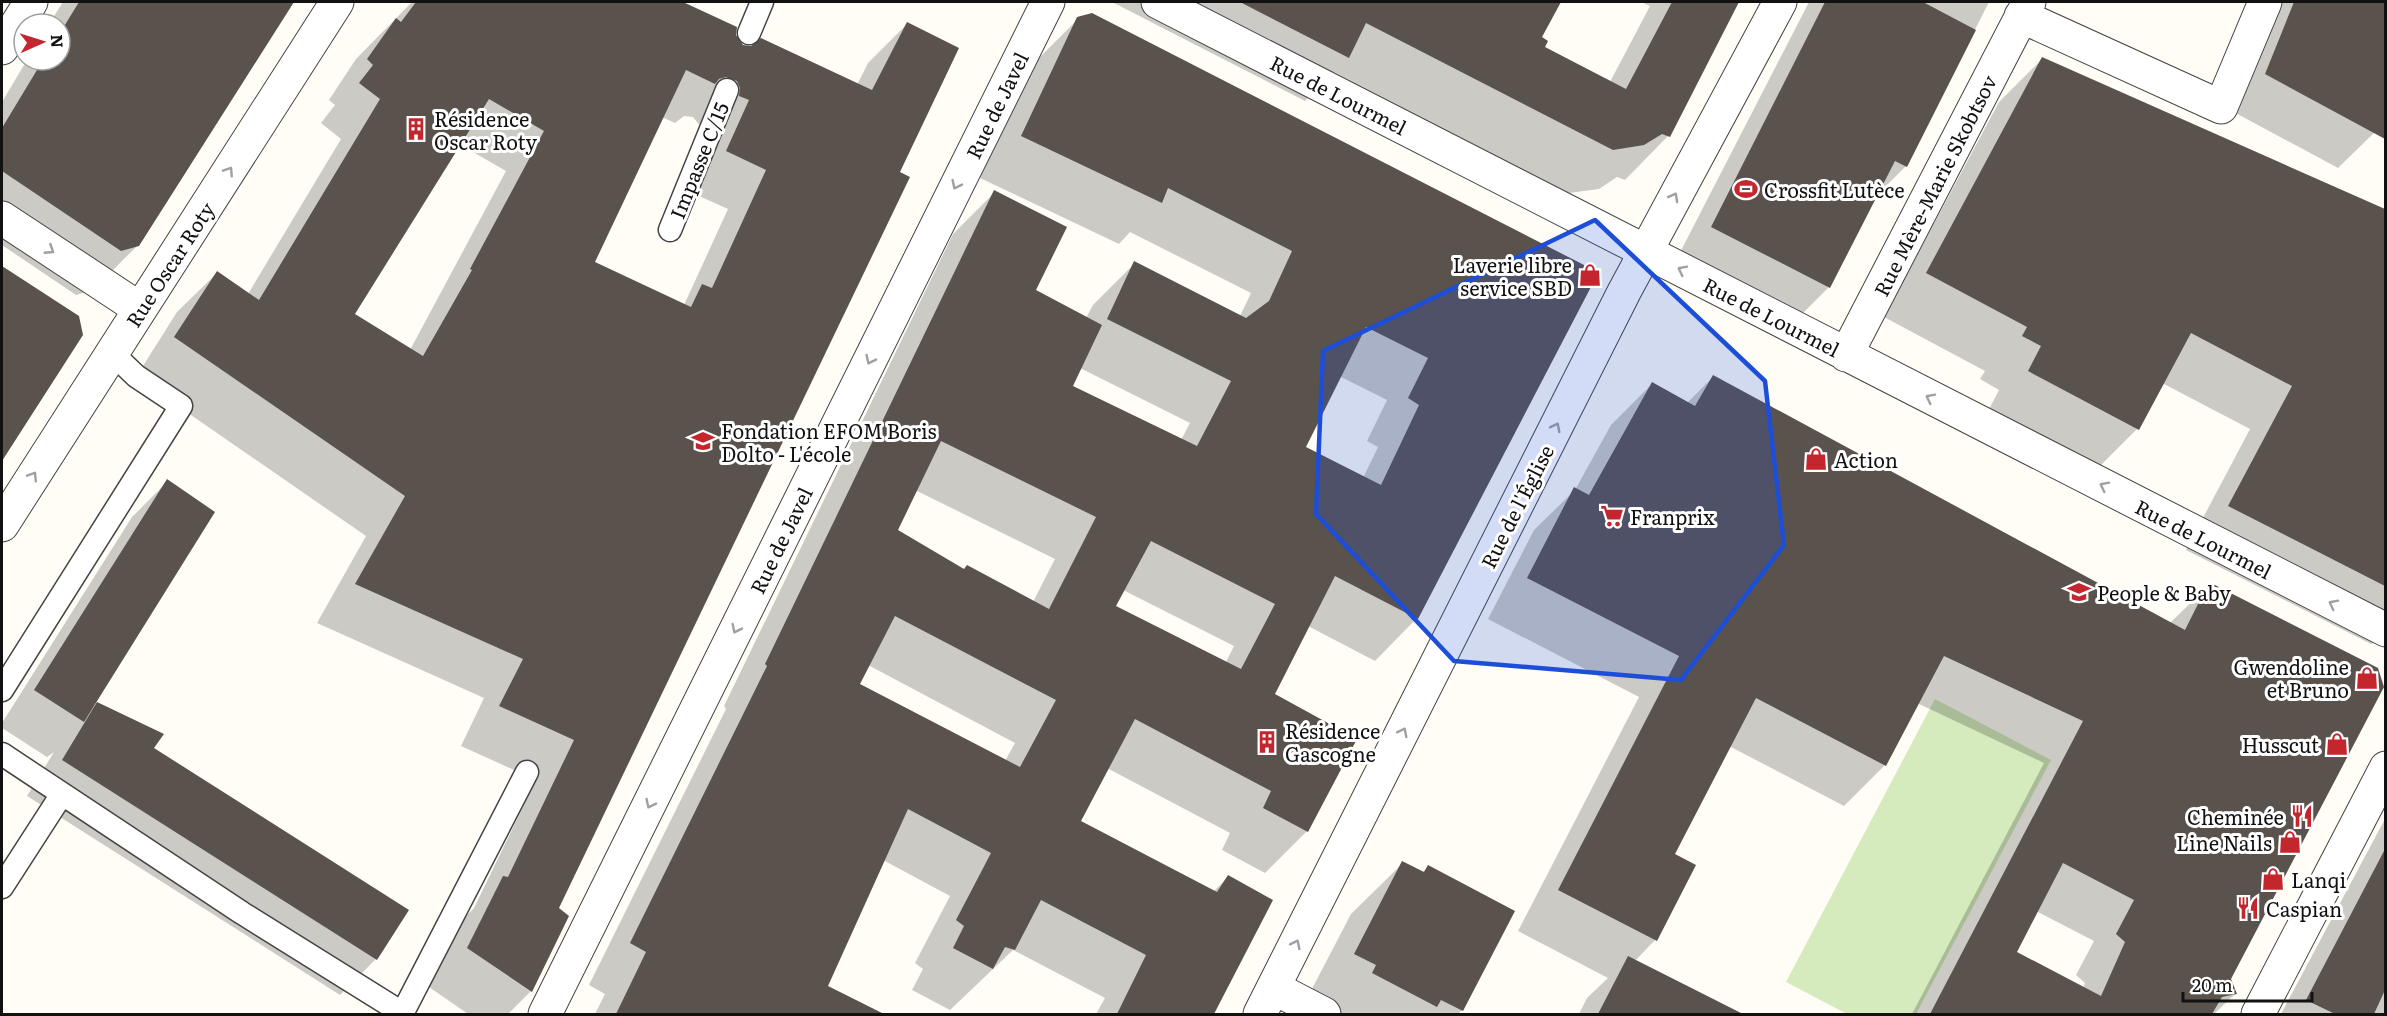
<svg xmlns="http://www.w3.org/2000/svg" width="2387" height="1016" viewBox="0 0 2387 1016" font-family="Literata,serif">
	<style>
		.green { fill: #d5ebbd }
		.shadow { fill: #0003; fill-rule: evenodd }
		.building { fill: #5a524d; fill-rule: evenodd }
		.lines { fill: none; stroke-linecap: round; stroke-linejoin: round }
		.service-casing { stroke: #444; stroke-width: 25 }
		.minor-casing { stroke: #444; stroke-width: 35 }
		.tertiary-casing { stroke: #444; stroke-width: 35 }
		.service { stroke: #fff; stroke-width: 22 }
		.minor { stroke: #fff; stroke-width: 33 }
		.tertiary { stroke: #fff; stroke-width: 33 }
		.oneway { stroke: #a0a0a0 }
		.marked { fill: #1d4ed8; fill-opacity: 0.2; stroke: #1d4ed8; stroke-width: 4.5; stroke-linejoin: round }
		.labels { text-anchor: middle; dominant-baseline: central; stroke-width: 6; stroke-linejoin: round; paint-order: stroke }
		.street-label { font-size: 20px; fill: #111; stroke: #fff }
		.poi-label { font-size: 20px; fill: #111; stroke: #fff; text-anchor: start }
	</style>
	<rect width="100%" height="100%" fill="#fffdf5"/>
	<path class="green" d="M1935 699 2051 760 1916 1014H1847L1786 982Z"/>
	<path class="shadow" d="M63 2H292L138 245 93 290 76 295 2 245V102L27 60H60V24H49Z
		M412 2H681L734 36 742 47 857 85 868 63 907 24 557 908 531 991 508 1014H468L429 987 464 918 474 908 536 780 461 746 484 698 317 623 366 536 136 377 177 312 217 273 248 294 341 139 321 123 335 105 329 100 356 59ZM684 116 693 117 701 127 688 191 728 209 684 305 593 263 662 117 675 123ZM459 144 506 171 410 350 353 315Z
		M1112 2H1559L1540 38 1544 48 1610 82 1650 6 1641 2H1737L1668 136 1625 180 1617 177 1599 189 1569 193 1334 72 1305 101Z
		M1809 2H1989L1906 166 1875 197 1828 288 1788 328 1672 268Z
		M2274 2H2386V111L2374 133 2338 168 2230 110Z
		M1078 19 1591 285 1417 618 1375 661 1308 626 1273 694 1355 739 1307 831 1265 873 1222 850 1230 833 1107 768 1079 821 1213 892 1228 877 1271 900 1212 1014H1096L1105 998 1013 950 950 1010 912 990 923 969 915 963 950 896 883 860 826 986 881 1014H595L605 994 589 985 726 709 724 706 953 234 995 192 1034 291 1086 318 1093 305 1135 263 1240 316 1251 293 1130 232 1119 244 980 178 1036 61ZM1080 368 1190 423 1181 440 1071 387ZM1339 376 1387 400 1367 441 1378 447 1363 478 1304 448ZM915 490 1055 559 1033 602 964 570 896 530ZM1123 590 1234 646 1226 662 1114 606ZM868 665 1015 743 1005 761 858 684Z
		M2042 59 2386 210V639L2371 644 2186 550 2250 429 2162 383 2137 429 2094 472 1986 415 1999 390 1980 379 1985 371 1884 317 1999 102Z
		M2 268 78 317 82 335 2 459Z
		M1713 377 2170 623 2210 584 2229 979 2235 994 2214 1014H1912L2044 763 1917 703 1885 765 1844 806 1729 746 1673 854 1694 865 1655 940 1635 961 1740 1014H1579L1587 998 1608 978 1518 931 1639 697 1488 619 1534 530 1575 490 1611 425 1652 384 1687 403ZM2036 911 2094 941 2076 975 2085 983 2083 988 2015 953Z
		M168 481 93 708 97 703 152 749 407 910 376 959 340 995 27 796 54 752 47 757 2 728V723L132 517Z
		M2386 817V1014H2281Z
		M1403 863 1422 873 1428 867 1513 911 1462 1010 1458 1014H1320L1303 1006 1351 914Z"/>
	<path class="building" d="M79 2H294L139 246 121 251 2 171V128L43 60H60V33Z
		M416 2H683L737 27 736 35 743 45 751 46 761 38 872 90 907 22 959 48 900 172 910 177 559 908 569 916 532 992 467 948 503 876 508 877 574 740 499 706 523 659 355 584 405 496 174 337 217 271 259 300 380 99 359 83 373 65 367 59 396 18 401 22ZM686 70 715 84 719 79 726 77 737 81 740 88 739 96 749 100 726 151 766 170 712 288 702 284 691 307 595 262ZM489 99 544 131 470 269 472 270 423 356 355 314Z
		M1240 2H1561L1542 37 1548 41 1545 47 1626 89 1672 2H1739L1670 137 1662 134 1644 145 1613 150 1366 23 1349 58Z
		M1825 2H1923L1976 30 1907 167 1895 161 1830 288 1711 227Z
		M2294 2H2385V139L2265 74Z
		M1092 13 1584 265 1592 285 1418 619 1335 576 1275 694 1357 739 1308 832 1263 808 1271 791 1135 719 1081 821 1217 892 1228 875 1273 900 1214 1014H1117L1146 955 1041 900 1015 950 1005 947 993 969 953 948 964 926 956 920 991 853 908 809 828 986 884 1014H616L646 952 630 943 767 666 765 664 994 190 1067 227 1036 290 1102 325 1073 386 1197 446 1231 381 1107 319 1134 261 1246 318 1269 301 1292 251 1168 188 1162 203 1021 136 1077 17ZM1366 327 1428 358 1408 398 1419 405 1381 485 1306 447ZM941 441 1096 517 1049 609 967 565 964 569 898 530ZM1151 541 1275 604 1241 669 1116 606ZM895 616 1056 700 1020 767 860 684Z
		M2042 57 2385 209V586L2228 506 2292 386 2191 333 2139 430 2028 371 2041 346 2022 336 2027 327 1926 273Z
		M2 266 79 316 83 335 2 461Z
		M1713 375 2185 630 2209 582 2378 668 2384 687 2231 979 2237 994 2222 997 2212 1014H1930L2083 721 1944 656 1886 766 1756 698 1675 854 1696 865 1657 941 1558 890 1679 656 1527 578 1574 487 1589 495 1652 382 1695 406ZM2063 863 2134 900 2116 934 2125 942 2101 996 2017 952Z
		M167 479 215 512 84 722 34 690Z
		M97 702 164 734 154 748 409 910 377 960 62 760Z
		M2385 849V990L2374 1014H2335L2306 1000Z
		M1402 861 1424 872 1428 865 1515 911 1463 1011 1441 1000 1437 1007 1372 973 1376 965 1354 954Z
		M1628 956 1743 1014H1598Z"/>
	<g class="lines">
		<g class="service-casing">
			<path id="service" d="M749 33 762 2
				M670 230 727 90
				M2 690 181 406 136 376 112 353
				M2 754 242 913 404 1014
				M2 887 62 794
				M402 1014 527 772"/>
		</g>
		<g class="minor-casing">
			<path id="minor" d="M1158 2 2386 630
				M2021 16 2221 107 2265 2
				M2 48 31 2
				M2 218 140 309
				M1846 355 2029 2
				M2 525 337 2
				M1274 988 1324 1014
				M545 1014 1048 2
				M1260 1014 1624 292 1780 2"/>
		</g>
		<g class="tertiary-casing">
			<path id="tertiary" d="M2258 1014 2386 768"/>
		</g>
		<use href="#service" class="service"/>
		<use href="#minor" class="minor"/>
		<use href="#tertiary" class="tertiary"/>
	</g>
	<defs><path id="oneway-chevron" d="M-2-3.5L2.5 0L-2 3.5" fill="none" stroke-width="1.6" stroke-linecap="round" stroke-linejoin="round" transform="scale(1.5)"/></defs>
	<g class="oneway">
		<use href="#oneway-chevron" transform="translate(229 171) rotate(-57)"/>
		<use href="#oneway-chevron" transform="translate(956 185) rotate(116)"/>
		<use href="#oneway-chevron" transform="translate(1674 197) rotate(-61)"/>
		<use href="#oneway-chevron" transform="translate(50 250) rotate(33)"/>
		<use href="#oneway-chevron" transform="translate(1682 270) rotate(-153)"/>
		<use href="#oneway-chevron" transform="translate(870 360) rotate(116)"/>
		<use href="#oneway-chevron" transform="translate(1930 398) rotate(-153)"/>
		<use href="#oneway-chevron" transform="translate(1556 427) rotate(-63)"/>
		<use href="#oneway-chevron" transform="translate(33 476) rotate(-57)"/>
		<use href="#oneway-chevron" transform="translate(2104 486) rotate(-153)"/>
		<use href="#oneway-chevron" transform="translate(2333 604) rotate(-153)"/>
		<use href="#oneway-chevron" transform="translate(736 629) rotate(116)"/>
		<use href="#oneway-chevron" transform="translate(1403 732) rotate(-63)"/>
		<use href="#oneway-chevron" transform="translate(650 804) rotate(116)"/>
		<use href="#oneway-chevron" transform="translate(1296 944) rotate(-63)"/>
	</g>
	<path class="marked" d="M1595 220 1765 381 1784 545 1681 680 1454 661 1316 514 1323 351Z"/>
	<defs>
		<g id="building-bare" transform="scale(1.8)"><path d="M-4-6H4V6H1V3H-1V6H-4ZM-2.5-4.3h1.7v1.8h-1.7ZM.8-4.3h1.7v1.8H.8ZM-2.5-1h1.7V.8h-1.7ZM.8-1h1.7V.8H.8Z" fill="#c4262e" stroke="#fff" stroke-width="2.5" paint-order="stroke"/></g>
		<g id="stadium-bare" transform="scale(1.8)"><path d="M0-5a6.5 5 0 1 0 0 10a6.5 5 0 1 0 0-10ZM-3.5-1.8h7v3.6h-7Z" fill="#c4262e" stroke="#fff" stroke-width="2.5" paint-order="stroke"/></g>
		<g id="shop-bare" transform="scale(1.8)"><path d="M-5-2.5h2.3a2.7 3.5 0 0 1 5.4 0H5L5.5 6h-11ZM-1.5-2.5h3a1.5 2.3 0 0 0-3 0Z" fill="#c4262e" stroke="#fff" stroke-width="2.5" paint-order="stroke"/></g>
		<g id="university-bare" transform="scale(1.8)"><path d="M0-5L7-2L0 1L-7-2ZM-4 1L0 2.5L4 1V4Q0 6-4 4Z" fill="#c4262e" stroke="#fff" stroke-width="2.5" paint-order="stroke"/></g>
		<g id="supermarket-bare" transform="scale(1.8)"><path d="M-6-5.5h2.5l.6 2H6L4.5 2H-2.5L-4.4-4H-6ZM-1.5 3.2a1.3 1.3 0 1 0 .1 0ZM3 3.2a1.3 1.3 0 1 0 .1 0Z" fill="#c4262e" stroke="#fff" stroke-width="2.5" paint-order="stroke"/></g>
		<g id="school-bare" transform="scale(1.8)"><path d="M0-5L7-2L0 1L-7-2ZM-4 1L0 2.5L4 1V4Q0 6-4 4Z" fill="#c4262e" stroke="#fff" stroke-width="2.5" paint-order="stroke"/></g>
		<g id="restaurant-bare" transform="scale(1.8)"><path d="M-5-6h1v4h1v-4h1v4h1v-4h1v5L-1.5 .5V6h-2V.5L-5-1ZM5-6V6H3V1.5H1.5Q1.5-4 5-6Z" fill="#c4262e" stroke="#fff" stroke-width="2.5" paint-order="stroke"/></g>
	</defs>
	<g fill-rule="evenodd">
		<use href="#building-bare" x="416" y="129"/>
		<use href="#stadium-bare" x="1746" y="189"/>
		<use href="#shop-bare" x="1590" y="275"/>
		<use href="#university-bare" x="703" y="441"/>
		<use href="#shop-bare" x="1816" y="459"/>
		<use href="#supermarket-bare" x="1612" y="516"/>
		<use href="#school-bare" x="2079" y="592"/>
		<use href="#shop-bare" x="2367" y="678"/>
		<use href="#building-bare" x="1267" y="742"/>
		<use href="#shop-bare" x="2337" y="744"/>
		<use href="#restaurant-bare" x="2302" y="816"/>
		<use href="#shop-bare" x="2290" y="842"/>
		<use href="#shop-bare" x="2273" y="879"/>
		<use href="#restaurant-bare" x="2248" y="908"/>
	</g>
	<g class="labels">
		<g class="street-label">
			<text transform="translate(1339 94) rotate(27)">Rue de Lourmel</text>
			<text transform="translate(996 105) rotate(-64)">Rue de Javel</text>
			<text transform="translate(698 160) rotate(-68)">Impasse C/15</text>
			<text transform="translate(1934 185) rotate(-63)">Rue Mère-Marie Skobtsov</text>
			<text transform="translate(169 264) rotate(-57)">Rue Oscar Roty</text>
			<text transform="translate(1772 316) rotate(27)">Rue de Lourmel</text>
			<text transform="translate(1516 506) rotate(-63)">Rue de l'Église</text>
			<text transform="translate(2204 538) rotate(27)">Rue de Lourmel</text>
			<text transform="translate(780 540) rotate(-64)">Rue de Javel</text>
		</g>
		<g class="poi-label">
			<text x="434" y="118">Résidence<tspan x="434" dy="23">Oscar Roty</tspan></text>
			<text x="1764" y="189">Crossfit Lutèce</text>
			<text x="1572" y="264" text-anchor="end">Laverie libre<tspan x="1572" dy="23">service SBD</tspan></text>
			<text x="721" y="430">Fondation EFOM Boris<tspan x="721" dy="23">Dolto - L'école</tspan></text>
			<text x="1834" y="459">Action</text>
			<text x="1630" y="516">Franprix</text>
			<text x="2097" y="592">People &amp; Baby</text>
			<text x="2349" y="666" text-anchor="end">Gwendoline<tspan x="2349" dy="23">et Bruno</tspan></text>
			<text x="1285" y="730">Résidence<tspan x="1285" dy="23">Gascogne</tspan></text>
			<text x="2319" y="744" text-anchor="end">Husscut</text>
			<text x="2284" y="816" text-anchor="end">Cheminée</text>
			<text x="2272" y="842" text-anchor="end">Line Nails</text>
			<text x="2291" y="879">Lanqi</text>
			<text x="2266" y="908">Caspian</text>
		</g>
	</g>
	<rect width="2387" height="1016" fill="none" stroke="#111111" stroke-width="6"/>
	<g transform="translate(42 42) rotate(87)"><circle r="28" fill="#ffffff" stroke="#a0a0a0" stroke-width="1.5"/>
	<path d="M0-4.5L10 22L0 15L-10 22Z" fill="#c4262e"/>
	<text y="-9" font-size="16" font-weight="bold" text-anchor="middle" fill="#111111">N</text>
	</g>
	<path d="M2183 992v9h129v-9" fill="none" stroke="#111111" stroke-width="3"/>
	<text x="2192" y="992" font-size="18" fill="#111111" stroke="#ffffff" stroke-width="4.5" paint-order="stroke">20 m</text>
</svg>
